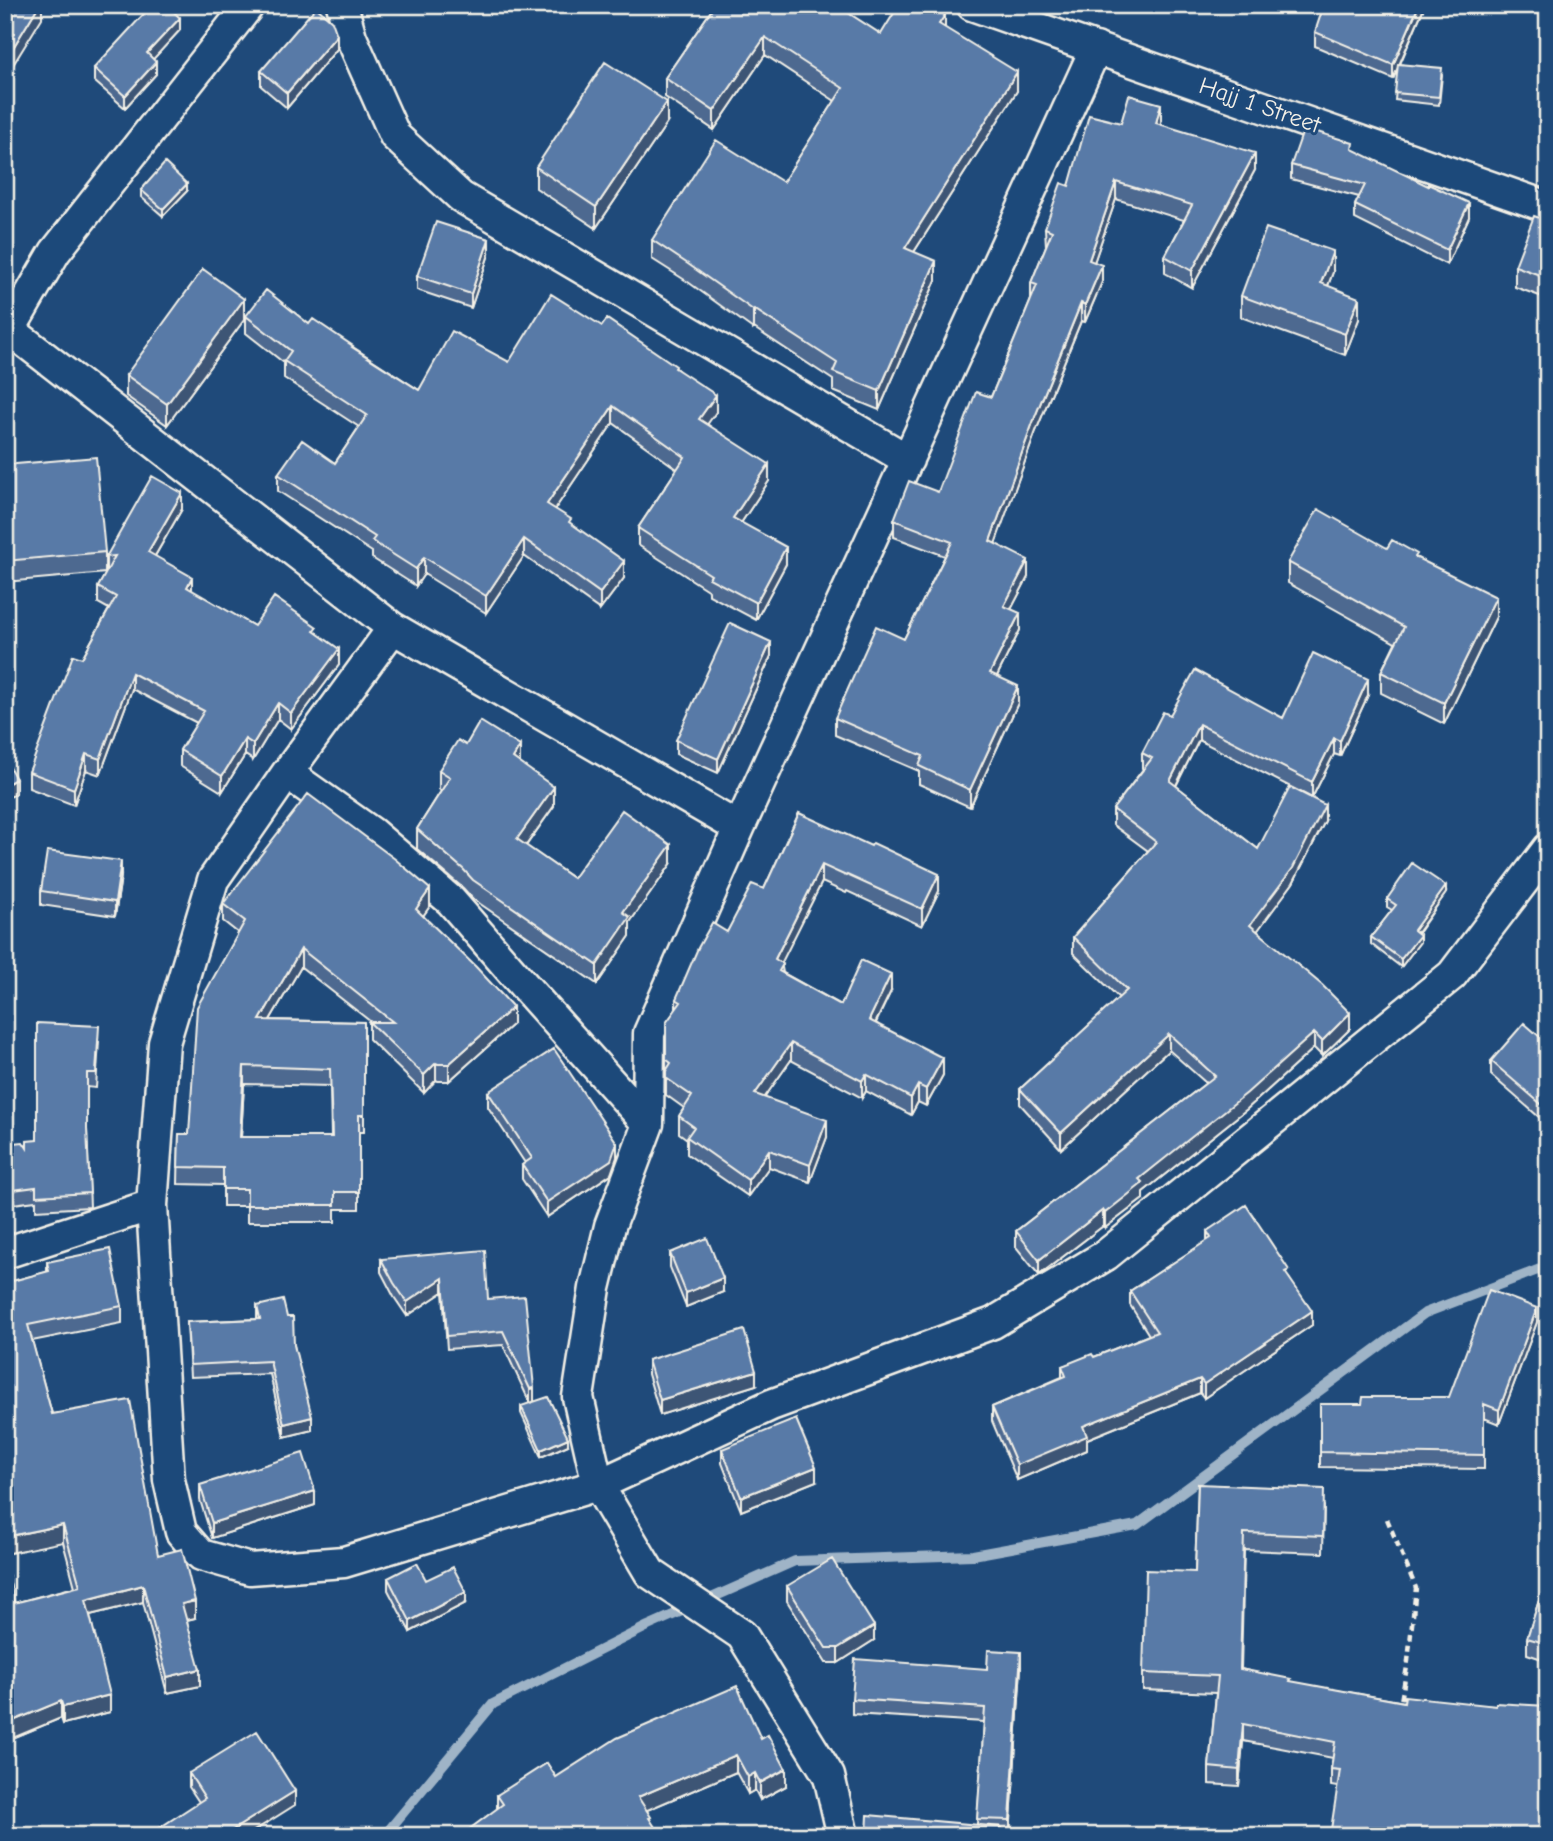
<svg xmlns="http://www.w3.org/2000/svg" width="1553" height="1841" viewBox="0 0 1553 1841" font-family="'Comic Neue',sans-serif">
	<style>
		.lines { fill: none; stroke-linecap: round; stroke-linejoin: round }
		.stream { stroke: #9fb4c7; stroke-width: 10 }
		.minor-casing { stroke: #f4f1e8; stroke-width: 35 }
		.path { stroke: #f4f1e8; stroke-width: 4.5; stroke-dasharray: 7 5; stroke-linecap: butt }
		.minor { stroke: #1f4a7a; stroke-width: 30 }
		.wall { fill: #4d6990; stroke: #f4f1e8; stroke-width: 2; fill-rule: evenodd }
		.shaded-wall { fill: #3e5575; stroke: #f4f1e8; stroke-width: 2 }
		.building { fill: #597aa7; stroke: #f4f1e8; stroke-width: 2; fill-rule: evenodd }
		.labels { text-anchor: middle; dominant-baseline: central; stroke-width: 6; stroke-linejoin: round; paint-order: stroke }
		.street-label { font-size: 24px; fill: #f4f1e8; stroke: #1f4a7a }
	</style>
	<rect width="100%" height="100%" fill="#1f4a7a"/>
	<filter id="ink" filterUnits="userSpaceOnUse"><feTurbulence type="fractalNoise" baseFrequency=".0143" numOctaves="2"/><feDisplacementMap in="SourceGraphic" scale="14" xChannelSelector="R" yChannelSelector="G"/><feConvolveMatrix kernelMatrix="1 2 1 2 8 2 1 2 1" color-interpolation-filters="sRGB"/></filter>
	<g filter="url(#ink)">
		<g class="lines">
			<path class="stream" d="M384 1836 493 1704 648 1626 795 1561 973 1555 1137 1525 1425 1313 1548 1266"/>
			<g class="minor-casing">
				<path id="minor" d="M342 5 351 37 395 136 461 197 908 460
					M972 5 1548 207
					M10 330 393 628 739 828
					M5 338 55 252 249 5
					M393 628 287 773 213 880 164 1043 152 1205 169 1480 181 1532 201 1555 250 1569 344 1562 598 1485 578 1397 595 1288 610 1226 648 1124 649 1033 739 828 1096 48
					M287 773 372 833 451 901 528 990 648 1124
					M5 1253 152 1205
					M843 1836 829 1776 742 1635 650 1573 598 1485 771 1405 993 1323 1106 1255 1452 975 1548 849"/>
			</g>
			<path class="path" d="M1387 1519 1416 1588 1408 1661 1400 1707"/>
			<use href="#minor" class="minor"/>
		</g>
		<path class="wall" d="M715 5 881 34 945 28 1017 91 914 252 936 280 879 410 833 391V380L754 328 753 329 688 282 652 259V240L783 182 835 101 765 55 714 130 665 97V78Z
			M1425 5 1400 64 1442 75 1439 105 1395 100 1398 67 1393 79 1315 46V32Z
			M180 30 153 59 156 74 125 108 94 81V68Z
			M337 49 287 108 261 86V71Z
			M1161 122 1160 124 1255 170 1192 288 1165 273V256L1184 220 1116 199 1094 262 1102 282 1085 322 1081 321 1036 431 995 543 1028 577 1011 609 1020 630 997 676 1018 703 970 807 919 784V771L835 735V718L904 639 945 556 894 537V520L938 492 991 397 1031 300V283L1046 246 1045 228 1069 186 1121 123Z
			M667 123 596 228 536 188V167Z
			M1353 150 1469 217 1447 265 1355 219V205L1359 197 1291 179V165Z
			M141 190 187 191 163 216 141 197Z
			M1548 221V299L1515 287V266Z
			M489 254 471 308 417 290V276Z
			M1333 272 1328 286 1359 319 1345 355 1241 317V296Z
			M246 316 309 324 353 347 419 390 509 362 602 326 676 368 716 412 707 424 769 481 741 523 786 564 756 620 709 595V591L638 545V528L677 469 613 423 555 509 624 578 600 610 524 556 486 613 424 574 416 586 372 558V552L278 491V474L335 463 359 427 284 378V363L246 333Z
			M244 320 167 425 126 396V375Z
			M5 465 105 552V573L5 582Z
			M182 509 155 556 192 591 254 626 317 633 339 665 291 729 278 719 253 760 245 755 222 792 180 766V750L197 723 132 689 100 775 86 770 74 805 29 788V772L82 658 109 609 98 603V587L106 573V557Z
			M1387 548 1417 558 1496 617 1444 724 1381 693V672L1395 643 1288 583V562Z
			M771 656 718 773 676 754V740Z
			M1368 695 1340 756 1334 754 1312 798 1199 740 1176 786 1258 849 1325 821 1293 883 1257 931 1350 1029 1322 1056 1314 1048 1247 1109 1143 1192V1199L1105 1228 1103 1226 1039 1275 1016 1247V1231L1206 1083 1169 1050 1061 1149 1020 1104V1089L1119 998 1073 953V937L1148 851 1113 825V809L1143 769 1142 768V753L1170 715 1283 718Z
			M466 745 520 763 554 806 526 846 573 878 671 864 630 922V936L597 984 473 899 463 888 417 849V829L441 791 439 789V770Z
			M799 813 939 891 922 926 847 891 846 893 822 882 781 962 783 973 841 1005 891 991 876 1023 943 1075 926 1106 918 1102 911 1115 866 1091 862 1098 791 1060 764 1098 827 1137 810 1182 769 1167 748 1196 687 1154V1139L679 1133V1116L684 1108 666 1095V1023L676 1010V999L727 932 764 889Z
			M121 876 115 916 41 905V891Z
			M1446 893 1418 933 1420 942 1401 967 1371 944V937L1392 910 1387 907V899Z
			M223 904 430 906 423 916 513 1024 449 1081H438L436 1080 424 1093 369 1039V1022H371L301 967 270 1020 364 1022V1132H359V1209H335V1222H247V1206H223V1185L178 1184 179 1134H189L238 933 223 921ZM244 1084 330 1086 331 1137H241Z
			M99 1041 96 1088 87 1087V1129L90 1207 36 1210V1201L5 1205V1144L27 1148 37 1140Z
			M1548 1044V1125L1491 1075V1061Z
			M488 1092 617 1157 611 1174 547 1217 522 1179V1165L525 1163 488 1107Z
			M1207 1231 1289 1278 1312 1325 1204 1398 1200 1393 1087 1439V1450L1017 1480 992 1421V1407L1062 1377V1366L1094 1357 1149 1335 1130 1305V1291L1207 1241Z
			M670 1253 723 1292 686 1307 670 1267Z
			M381 1259 488 1299 534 1388 530 1403 503 1345 447 1349 443 1292 407 1316 394 1297 381 1272Z
			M47 1262 122 1306V1323L32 1341 52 1414 158 1555 195 1618 187 1620 200 1686 167 1693 143 1602 90 1615 110 1712 63 1724 61 1718 8 1740 5 1733V1559L14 1603 75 1587 63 1542 5 1283 47 1272Z
			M257 1306 294 1345 312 1430 284 1437 270 1374 190 1377 187 1322 257 1319Z
			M1537 1322 1499 1424 1484 1418V1469L1320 1467V1404H1362L1449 1397Z
			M648 1360 756 1385 660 1415 648 1374Z
			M521 1406 568 1445 541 1457 521 1413Z
			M722 1449 816 1481 741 1511 722 1463Z
			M1198 1484 1324 1506 1323 1553 1244 1550 1241 1669 1291 1682 1404 1702 1496 1706H1548L1337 1787 1331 1786V1769L1333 1758 1243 1741 1239 1786 1209 1784V1767L1216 1693 1143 1690V1673L1195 1572Z
			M200 1485 315 1505 212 1538 200 1500Z
			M1548 1536V1561L1545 1560V1544Z
			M1548 1572V1661L1527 1654V1638Z
			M388 1578 426 1580 466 1603 410 1632 388 1590Z
			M787 1586 874 1640 838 1663H826L787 1601Z
			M1021 1667 1010 1835 1001 1834V1836L977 1824 984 1722 852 1714V1699L987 1669Z
			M761 1739 786 1786 760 1800 755 1790 748 1794 736 1772 647 1810 651 1821 497 1808V1795L556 1777Z
			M189 1773 295 1805 199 1802 189 1787Z"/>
		<path class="shaded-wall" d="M39 5H42V18L5 78V61Z
			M1419 5H1425L1393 79V65Z
			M945 15V34L939 24Z
			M180 18V30L147 66V53Z
			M337 35V49L287 108V93Z
			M765 37V55L714 130V111Z
			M156 62V74L125 108V96Z
			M1017 72V91L905 266V248Z
			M667 102V123L596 228V207Z
			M1161 104V122L1156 140V123Z
			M1255 153V170L1192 288V271Z
			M1116 182V199L1089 277V260Z
			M187 184V191L163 216V209Z
			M1469 203V217L1447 265V250Z
			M489 239V254L471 308V294Z
			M1333 251V272L1321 304V283Z
			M936 261V280L879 410V391Z
			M1102 265V282L1085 322V305Z
			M1359 298V319L1345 355V334Z
			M244 299V320L167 425V404Z
			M1081 303V321L1036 431 990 558V541L1036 414Z
			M754 309V328L753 329V310Z
			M716 395V412L699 436V419Z
			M613 406V423L547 521V504Z
			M769 464V481L733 535V518Z
			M182 493V509L148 568V552Z
			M524 539V556L486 613V596Z
			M786 547V564L756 620V603Z
			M424 557V574L416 586V569Z
			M1028 560V577L1004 623V606Z
			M624 561V578L600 610V593Z
			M192 577V593L187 587Z
			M1496 597V617L1444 724V703Z
			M1020 613V630L990 690V673Z
			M771 642V656L718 773V759Z
			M339 649V665L291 729V713Z
			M132 673V689L100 775V759Z
			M1368 679V695L1340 756V741Z
			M1018 686V703L970 807V790Z
			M278 703V719L253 760V744Z
			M1199 724V740L1170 797V781Z
			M1334 738V754L1312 798V782Z
			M245 739V755L222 792V776Z
			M520 746V765L513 758Z
			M86 754V770L74 805V789Z
			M16 779V794L5 799V785Z
			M554 787V806L517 858V839Z
			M1325 805V821L1293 883 1250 941V925Z
			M671 845V864L630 922V936L597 984V965L623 912Z
			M121 861V876L115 916V902Z
			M822 865V882L775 976V959Z
			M939 874V891L922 926V909Z
			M1446 886V893L1414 937V930Z
			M430 889V906L416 926V909Z
			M1420 935V942L1401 967V959Z
			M301 949V967L260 1037V1020Z
			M891 974V991L869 1036V1020Z
			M513 1007V1024L449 1081V1064Z
			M1350 1013V1029L1322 1056V1041Z
			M1314 1033V1048L1247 1109 1143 1192V1199L1105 1228V1213L1139 1179Z
			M1169 1034V1050L1061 1149V1133Z
			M791 1043V1060L755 1111V1094Z
			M943 1058V1075L926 1106V1089Z
			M436 1063V1080L424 1093V1075Z
			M244 1066V1084L240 1154V1137Z
			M866 1074V1091L862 1098V1081Z
			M918 1085V1102L911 1115V1098Z
			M827 1120V1137L810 1182V1165Z
			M617 1143V1157L611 1174 547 1217V1202Z
			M769 1150V1167L748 1196V1180Z
			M1103 1210V1226L1039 1275V1260Z
			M443 1278V1292L407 1316V1302Z
			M723 1278V1292L686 1307V1293Z
			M1537 1308V1322L1499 1424V1410Z
			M1312 1311V1325L1204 1398V1384Z
			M756 1371V1385L660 1415V1400Z
			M1200 1379V1393L1087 1439V1450L1017 1480V1465L1083 1426Z
			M534 1388V1402L530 1403V1389Z
			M312 1417V1430L284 1437V1424Z
			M568 1438V1445L541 1457V1450Z
			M816 1467V1481L741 1511V1497Z
			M315 1491V1505L212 1538V1523Z
			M63 1525V1542L5 1554V1537Z
			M143 1585V1602L86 1616V1600Z
			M466 1592V1603L410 1632V1621Z
			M195 1601V1618L182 1621V1604Z
			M874 1626V1640L838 1663V1648Z
			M1021 1652V1667L1010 1835V1820Z
			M200 1669V1686L167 1693V1677Z
			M110 1695V1712L63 1724V1707Z
			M61 1701V1718L8 1740V1723Z
			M1243 1724V1741L1239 1786V1770Z
			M736 1755V1772L638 1814V1797Z
			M786 1769V1786L760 1800V1783Z
			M755 1773V1790L748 1794V1777Z
			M295 1791V1805L246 1836H223Z"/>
		<path class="building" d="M5 5H39L5 61Z
			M152 5H167L180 18 147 53 156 62 125 96 94 68Z
			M715 5H836L881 34 899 5H930L945 15 939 24 1017 72 905 248 936 261 879 391 833 372 837 363 754 309 753 310 688 264 652 240 716 140 783 182 843 88 765 37 714 111 665 78Z
			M1324 5H1419L1393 65 1315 32Z
			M316 7 332 21 337 35 287 93 261 71Z
			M605 62 667 102 596 207 536 167Z
			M1398 64 1442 68 1439 97 1395 93Z
			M1129 95 1161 104 1156 123 1255 153 1192 271 1165 256 1192 205 1116 182 1089 260 1102 265 1085 305 1081 303 1036 414 990 541 1028 560 1004 606 1020 613 990 673 1018 686 970 790 919 766 923 756 835 718 876 626 904 639 952 542 894 520 909 481 938 492 976 392 991 397 1037 285 1031 283 1052 231 1045 228 1061 183 1069 186 1089 115 1121 123Z
			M1304 128 1353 143 1352 149 1428 186V184L1469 203 1447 250 1355 205 1365 185 1291 165Z
			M165 163 187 184 163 209 141 190Z
			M1534 216 1548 221V278L1515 266Z
			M436 222 489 239 471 294 417 276Z
			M1266 228 1333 251 1321 283 1359 298 1345 334 1241 296Z
			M203 269 244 299 167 404 126 375Z
			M266 290 309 324 313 319 353 346 352 347 419 390 452 331 509 362 551 294 602 326 607 319 676 366 675 368 716 395 699 419 769 464 733 518 786 547 756 603 709 578 711 575 638 528 685 457 613 406 547 504 571 519 569 522 624 561 600 593 524 539 486 596 424 557 416 569 372 541 375 537 278 474 302 440 335 463 367 415 284 361 291 351 246 316Z
			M96 457 105 552 5 561V465Z
			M152 476 182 493 148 552 192 577 187 587 254 626 274 597 317 627 314 631 339 649 291 713 278 703 253 744 245 739 222 776 180 750 204 711 132 673 100 759 86 754 74 789 29 772 73 655 82 658 116 597 98 587 115 556 106 557Z
			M1318 509 1387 548 1392 540 1417 554 1415 557 1496 597 1444 703 1381 672 1404 627 1288 562Z
			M730 623 771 642 718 759 676 740Z
			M1313 653 1368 679 1340 741 1334 738 1312 782 1199 724 1170 781 1258 849 1290 787 1325 805 1293 868 1250 925 1322 985 1350 1013 1322 1041 1314 1033 1247 1093 1139 1179 1143 1183 1105 1213 1103 1210 1039 1260 1016 1231 1215 1076 1169 1034 1061 1133 1020 1089 1127 990 1073 937 1156 842 1113 809 1152 758 1142 753 1163 712 1170 715 1195 670 1283 718Z
			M480 721 520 746 513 758 554 787 517 839 573 878 622 810 671 845 623 912 630 917 597 965 473 880 463 869 417 829 450 777 439 770 458 740 466 745Z
			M5 758 16 779 5 785Z
			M308 794 395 859 430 889 416 909 476 967 513 1007 449 1064H438L436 1063 424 1075 369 1022H393L301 949 260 1020 364 1022V1115H359V1192H335V1205H247V1189H223V1168L178 1167 179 1134H189L197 1007 245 921 223 904ZM244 1066 330 1069 332 1137H240Z
			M799 813 871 846 873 843 939 874 922 909 847 875 846 876 822 865 775 959 783 964 779 971 841 1005 861 960 891 974 869 1020 943 1058 926 1089 918 1085 911 1098 866 1074 862 1081 791 1043 755 1094 827 1120 810 1165 769 1150 748 1180 687 1137 694 1127 679 1116 692 1096 666 1078V1071L671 1063 666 1059V1023L681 1002 676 999 698 948 712 923 727 932 752 884 764 889Z
			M47 851 121 861 115 902 41 891Z
			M1412 863 1446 886 1414 930 1420 935 1401 959 1371 937 1396 905 1387 899Z
			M37 1023 99 1026 96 1073H87V1129L90 1193 36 1196V1187L5 1191V1144L23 1142 27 1148V1141L37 1140Z
			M1524 1023 1548 1044V1110L1491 1061Z
			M554 1049 617 1143 611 1160 547 1202 522 1165 532 1158 488 1092Z
			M1246 1205 1289 1270 1285 1272 1312 1311 1204 1384 1200 1379 1083 1426 1087 1436 1017 1465 992 1407 1066 1376 1062 1366 1092 1354 1094 1357 1157 1332 1130 1291 1211 1238 1207 1231Z
			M707 1238 723 1278 686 1293 670 1253Z
			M110 1249 122 1306 28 1325 52 1414 130 1400 158 1555 182 1549 195 1601 182 1604 200 1669 167 1677 143 1585 86 1600 110 1695 63 1707 61 1701 8 1723 5 1716V1559L14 1603 80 1586 63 1525 5 1537V1283L49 1271 47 1262Z
			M485 1250 488 1299 525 1296 534 1388 530 1389 503 1331 447 1336 443 1278 407 1302 394 1283 381 1259Z
			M1489 1290 1537 1308 1499 1410 1484 1404V1455L1320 1452V1404H1362L1363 1397H1449Z
			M283 1300 287 1317H293L294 1345 312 1417 284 1424 270 1361 190 1365 187 1322 260 1319 257 1306Z
			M744 1330 756 1371 660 1400 648 1360Z
			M548 1397 568 1438 541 1450 521 1406Z
			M796 1419 816 1467 741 1497 722 1449Z
			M303 1453 315 1491 212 1523 200 1485Z
			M1198 1484 1324 1489 1323 1536 1244 1533 1240 1669 1291 1679 1290 1681 1404 1702 1405 1696 1496 1706V1703L1548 1706V1836H1330L1340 1770 1331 1769 1335 1742 1243 1724 1239 1770 1209 1767 1218 1676 1143 1673 1146 1570 1195 1572Z
			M832 1559 874 1626 838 1648H826L787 1586Z
			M417 1563 426 1580 453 1567 466 1592 410 1621 388 1578Z
			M1548 1572V1644L1527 1638Z
			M988 1650 1021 1652 1010 1820 977 1819 985 1708 852 1699 855 1659 987 1669Z
			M737 1686 761 1739 768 1735 786 1769 760 1783 755 1773 748 1777 736 1755 638 1797 651 1817 649 1818 661 1836H460L503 1804 497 1795 547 1763 556 1777 617 1738Z
			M257 1731 295 1791 223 1836H147L205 1798 189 1773Z
			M868 1815 1001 1827 1000 1836H867Z"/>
	</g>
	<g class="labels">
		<g class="street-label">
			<text transform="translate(1260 105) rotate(19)">Hajj 1 Street</text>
		</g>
	</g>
	<rect width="1553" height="1841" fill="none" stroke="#1f4a7a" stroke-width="28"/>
	<rect x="14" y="14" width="1525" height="1813" fill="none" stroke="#f4f1e8" stroke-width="2.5" filter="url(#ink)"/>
</svg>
